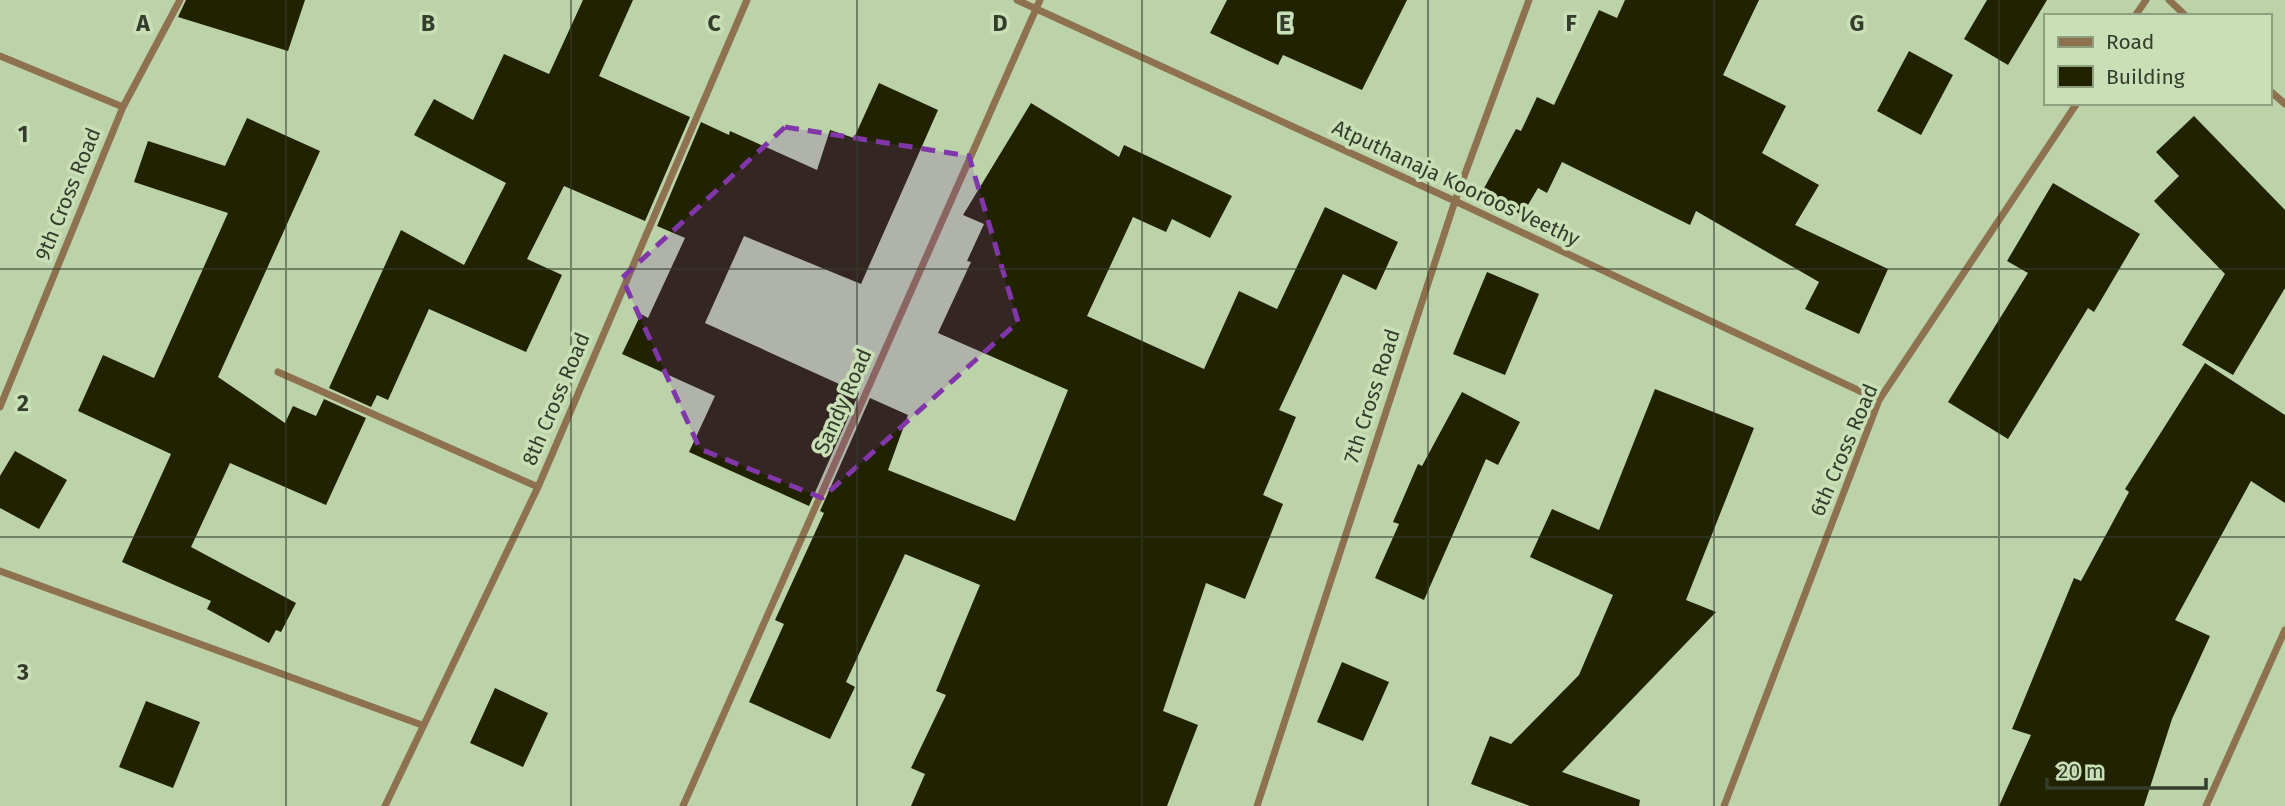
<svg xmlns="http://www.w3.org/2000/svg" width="2285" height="806" viewBox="0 0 2285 806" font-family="'Fira Sans',sans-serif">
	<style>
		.building { fill: #212200 }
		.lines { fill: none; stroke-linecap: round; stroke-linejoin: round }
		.street { stroke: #8e714e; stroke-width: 7 }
		.marked { fill: #8137a9; fill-opacity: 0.2; stroke: #8137a9; stroke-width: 5; stroke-dasharray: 14 9; stroke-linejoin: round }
		.grid { fill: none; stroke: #343d2c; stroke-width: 2; stroke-opacity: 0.55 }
		.labels { text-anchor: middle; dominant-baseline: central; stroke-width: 7; stroke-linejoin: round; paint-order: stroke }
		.street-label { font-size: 21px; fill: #343d2c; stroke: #c9e0b6 }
		.grid-label { font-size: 23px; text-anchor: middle; font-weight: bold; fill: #343d2c; stroke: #c9e0b6; stroke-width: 7; stroke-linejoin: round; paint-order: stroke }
	</style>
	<rect width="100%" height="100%" fill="#bcd3a9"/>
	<path class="building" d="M186 0H305L288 51 178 17Z
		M583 0H633L599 76 690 117 645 221 564 186 527 259 562 275 526 352 429 309 388 400 377 395 371 407 329 388 401 230 464 265 506 183 414 135 434 99 473 120 504 54 549 74Z
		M1227 0H1407L1362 90 1283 55 1278 65 1210 33Z
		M1625 0H1759L1723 75 1786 106 1762 153 1819 185 1795 225 1888 269 1859 334 1805 309 1819 282 1696 211 1690 225 1562 162 1547 193 1538 188 1522 215 1482 192 1516 129 1521 131 1537 97 1554 105 1599 10 1617 18Z
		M1987 0H2047L2008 65 1964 39Z
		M1909 51 1953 75 1921 135 1877 111Z
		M879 83 938 110 861 284 744 236 705 323 859 393 809 506 689 452 715 396 622 354 641 314 648 318 685 238 657 226 701 122 729 135 730 131 817 170 830 130 854 138Z
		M1031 103 1119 157 1124 145 1232 196 1210 238 1172 219 1166 232 1133 217 1087 316 1204 369 1239 291 1277 309 1325 207 1398 242 1376 290 1343 274 1279 410 1296 417 1263 495 1283 504 1245 599 1206 583 1163 711 1198 725 1167 806H911L925 774 911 768 946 695 936 691 980 585 905 554 846 682 855 687 830 739 749 702 784 624 775 620 824 513 820 511 870 398 908 415 888 470 1015 521 1068 390 938 333 971 262 967 261 984 224 963 215Z
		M2194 116 2285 210V288L2233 375 2182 345 2225 274 2154 201 2179 176 2156 152Z
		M247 118 320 151 218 377 285 423 293 406 316 416 324 399 366 418 326 505 230 463 191 547 296 603 281 632 276 630 269 643 207 609 211 601 122 562 171 454 78 411 103 355 154 378 228 213 134 182 148 141 225 166Z
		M2053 183 2140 234 2094 312 2088 308 2008 439 1948 402 2028 273 2007 261Z
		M1487 272 1539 294 1505 375 1453 354Z
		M2205 363 2285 415V503L2251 481 2175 620 2210 636 2172 719 2144 806H1999L2031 735 2012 729 2074 578 2081 581 2129 492 2125 489Z
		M1655 389 1754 428 1686 600 1716 612 1562 772 1640 800 1639 806H1530L1471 784 1490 736 1511 744 1579 675 1613 595 1530 557 1552 509 1599 530Z
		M1462 392 1520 422 1498 465 1486 459 1424 600 1375 578 1399 524 1393 522 1418 464 1422 466Z
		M15 451 67 480 39 529 0 508V476Z
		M1342 662 1389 682 1363 741 1317 722Z
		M495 688 548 713 523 767 470 743Z
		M146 701 200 722 173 788 119 767Z"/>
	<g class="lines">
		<path class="street" d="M1017 0 1455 201 1879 400
			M2169 0 2186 16
			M2135 16 2146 0
			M0 56 123 107
			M2269 90 2285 104
			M278 372 538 487
			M0 407 123 107 180 0
			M0 571 422 725
			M385 806 538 487 747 0
			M683 806 1040 0
			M1257 806 1455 201 1529 0
			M1724 806 1879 400 2077 103
			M2206 806 2285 630"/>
	</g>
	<path class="marked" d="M785 127 969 156 1018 322 822 498 700 449 622 278Z"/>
	<path class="grid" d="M286 0V806M571 0V806M857 0V806M1142 0V806M1428 0V806M1714 0V806M1999 0V806M0 269H2285M0 537H2285"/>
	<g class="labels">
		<g class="street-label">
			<text transform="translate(1456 183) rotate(25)">Atputhanaja Kooroos Veethy</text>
			<text transform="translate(68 194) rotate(-68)">9th Cross Road</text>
			<text transform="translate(1372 396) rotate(-72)">7th Cross Road</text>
			<text transform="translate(556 399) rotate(-67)">8th Cross Road</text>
			<text transform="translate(843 401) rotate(-66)">Sandy Road</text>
			<text transform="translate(1844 450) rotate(-67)">6th Cross Road</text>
		</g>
	</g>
	<g class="grid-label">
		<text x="143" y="31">A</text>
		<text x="428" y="31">B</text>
		<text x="714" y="31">C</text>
		<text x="1000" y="31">D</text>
		<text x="1285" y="31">E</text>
		<text x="1571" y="31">F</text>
		<text x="1857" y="31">G</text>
		<text x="23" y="142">1</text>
		<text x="23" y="411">2</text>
		<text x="23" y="680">3</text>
	</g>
	<rect x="2044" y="14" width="228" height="91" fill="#c9e0b6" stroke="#8d9f7f" stroke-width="2"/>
	<rect x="2058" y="37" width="35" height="10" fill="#8e714e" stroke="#8d9f7f" stroke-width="2"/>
	<text x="2106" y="49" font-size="21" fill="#343d2c">Road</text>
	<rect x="2058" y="66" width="35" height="21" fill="#212200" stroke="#8d9f7f" stroke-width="2"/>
	<text x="2106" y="84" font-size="21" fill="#343d2c">Building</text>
	<path d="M2047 778v10h159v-10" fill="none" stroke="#343d2c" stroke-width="3.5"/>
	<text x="2058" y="778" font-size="21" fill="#343d2c" stroke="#c9e0b6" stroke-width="5" paint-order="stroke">20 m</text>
</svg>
